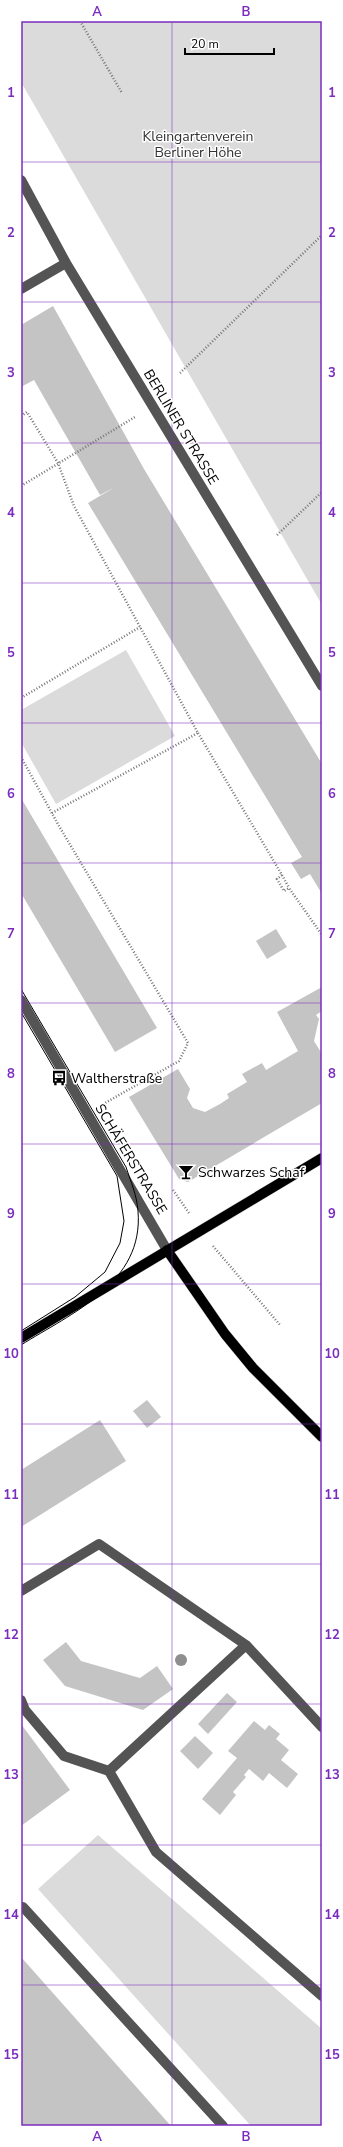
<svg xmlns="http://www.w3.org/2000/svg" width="343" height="2147" viewBox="0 0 343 2147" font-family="'Nunito Sans',sans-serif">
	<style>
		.green { fill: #dbdbdb }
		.building { fill: #c4c4c4 }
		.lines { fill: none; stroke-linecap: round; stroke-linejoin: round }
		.major-casing { stroke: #dbdbdb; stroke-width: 11 }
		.path { stroke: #767676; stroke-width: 2.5; stroke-dasharray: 1 2; stroke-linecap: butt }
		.minor { stroke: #545454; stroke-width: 10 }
		.major { stroke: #000; stroke-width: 10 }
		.tram { stroke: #000; stroke-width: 1 }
		.tree { fill: #8e8e8e }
		.grid { fill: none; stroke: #7b2cbf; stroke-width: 1; stroke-opacity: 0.55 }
		.labels { text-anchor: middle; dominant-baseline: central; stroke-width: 3; stroke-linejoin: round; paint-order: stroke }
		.park-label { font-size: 14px; fill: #323232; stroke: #fff }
		.street-label { font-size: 14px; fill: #000; stroke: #fff }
		.poi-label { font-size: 14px; fill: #000; stroke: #fff; text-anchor: start }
		.neatline { fill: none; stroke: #7b2cbf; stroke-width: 1.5 }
		.grid-label { font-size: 13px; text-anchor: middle; font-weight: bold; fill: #7b2cbf }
	</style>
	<rect width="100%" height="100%" fill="#fff"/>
	<path class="green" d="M21 21H322V605L21 82Z
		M126 650 175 736 56 804 21 742V710Z
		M98 1835 322 2029V2126H251L38 1889Z"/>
	<path class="building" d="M53 306 144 469 322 764V894L310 874 301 879 291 863 302 857 88 503 115 487 100 495 34 380 21 387V325Z
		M21 798 157 1028 115 1052 21 893Z
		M276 929 287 947 267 959 256 941Z
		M322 987V1011L316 1015 319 1019 314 1041 322 1054V1103L188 1182 179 1179 129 1097 178 1069 190 1089 187 1098 193 1108 205 1112 220 1104 229 1098 227 1094 247 1082 242 1074 262 1063 266 1070 298 1051 277 1012Z
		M147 1400 161 1417 147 1428 133 1411Z
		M100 1420 126 1461 21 1527V1470Z
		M66 1642 81 1661 140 1678 157 1666 173 1689 143 1710 65 1686 43 1660Z
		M227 1693 237 1702 208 1734 198 1724Z
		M254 1721 265 1730 269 1725 280 1734 276 1739 289 1750 281 1760 298 1774 287 1788 269 1773 263 1781 249 1769 244 1775 246 1777 233 1792 236 1795 220 1815 202 1799 237 1758 228 1751Z
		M21 1724 70 1790 21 1826Z
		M195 1736 213 1753 198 1769 180 1751Z
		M21 1957 171 2126H21Z"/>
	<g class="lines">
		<g class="major-casing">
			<path id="major" d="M167 1250 225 1334 253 1368 322 1437
				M21 1338 322 1158"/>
		</g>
		<path class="path" d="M80 21 122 93
			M180 373 322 235
			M21 416 27 412 58 463 74 506 198 733 52 813
			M21 486 135 417
			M277 535 322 492
			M21 698 140 627
			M198 733 282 875 277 879 284 891 289 888 322 935
			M21 757 59 826 188 1043 179 1061 105 1103
			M282 875 289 888
			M173 1190 189 1213
			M213 1246 280 1325"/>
		<path class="minor" d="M21 180 66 263 322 686
			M21 289 66 263
			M21 1000 167 1250
			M21 1591 99 1544 246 1645
			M21 1700 25 1710 64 1756 109 1771 156 1852 322 1996
			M109 1771 246 1645 322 1727
			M21 1907H23L223 2126"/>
		<use href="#major" class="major"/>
		<path class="tram" d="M21 989 126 1167C131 1182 137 1196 138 1211 144 1283 72 1313 21 1345
			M21 1012 117 1176 124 1221 120 1243 105 1272 75 1297 21 1331"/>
	</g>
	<circle class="tree" cx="181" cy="1660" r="6"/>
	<path class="grid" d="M172 21V2126M21 162H322M21 302H322M21 443H322M21 583H322M21 723H322M21 863H322M21 1003H322M21 1144H322M21 1284H322M21 1424H322M21 1564H322M21 1704H322M21 1845H322M21 1985H322"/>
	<defs>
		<g id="bus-bare" transform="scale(1.2)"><path d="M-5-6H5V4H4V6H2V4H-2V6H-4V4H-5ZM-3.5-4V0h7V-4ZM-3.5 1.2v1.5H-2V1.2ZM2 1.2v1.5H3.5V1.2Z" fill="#000" stroke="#fff" stroke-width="2.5" paint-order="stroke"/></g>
		<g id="bar-bare" transform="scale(1.2)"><path d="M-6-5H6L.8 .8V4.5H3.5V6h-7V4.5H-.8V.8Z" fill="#000" stroke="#fff" stroke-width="2.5" paint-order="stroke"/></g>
	</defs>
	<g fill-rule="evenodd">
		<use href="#bus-bare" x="59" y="1078"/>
		<use href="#bar-bare" x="186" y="1172"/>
	</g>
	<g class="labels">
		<g class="park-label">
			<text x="198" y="136">Kleingartenverein<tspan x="198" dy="16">Berliner Höhe</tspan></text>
		</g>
		<g class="street-label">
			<text transform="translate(181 427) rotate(59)">BERLINER STRASSE</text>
			<text transform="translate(131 1159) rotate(59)">SCHÄFERSTRASSE</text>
		</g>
		<g class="poi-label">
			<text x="71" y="1078">Waltherstraße</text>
			<text x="198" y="1172">Schwarzes Schaf</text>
		</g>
	</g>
	<rect width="343" height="2147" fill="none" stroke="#ffffff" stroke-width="44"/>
	<path d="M185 48v6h89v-6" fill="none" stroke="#000000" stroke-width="2"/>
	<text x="191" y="48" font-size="12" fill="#000000" stroke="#ffffff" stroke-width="3" paint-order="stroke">20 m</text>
	<rect x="22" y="22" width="299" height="2103" class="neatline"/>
	<g class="grid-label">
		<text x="97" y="16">A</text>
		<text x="246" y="16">B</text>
		<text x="11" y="97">1</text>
		<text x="332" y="97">1</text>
		<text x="11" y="237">2</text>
		<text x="332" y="237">2</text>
		<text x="11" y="377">3</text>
		<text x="332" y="377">3</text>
		<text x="11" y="517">4</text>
		<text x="332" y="517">4</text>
		<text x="11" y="657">5</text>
		<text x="332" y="657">5</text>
		<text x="11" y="798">6</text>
		<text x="332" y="798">6</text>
		<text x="11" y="938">7</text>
		<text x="332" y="938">7</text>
		<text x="11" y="1078">8</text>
		<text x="332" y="1078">8</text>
		<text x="11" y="1218">9</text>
		<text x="332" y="1218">9</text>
		<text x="11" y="1358">10</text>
		<text x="332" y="1358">10</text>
		<text x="11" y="1499">11</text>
		<text x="332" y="1499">11</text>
		<text x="11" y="1639">12</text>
		<text x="332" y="1639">12</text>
		<text x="11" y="1779">13</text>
		<text x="332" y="1779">13</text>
		<text x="11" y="1919">14</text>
		<text x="332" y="1919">14</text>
		<text x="11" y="2059">15</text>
		<text x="332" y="2059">15</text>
		<text x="97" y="2141">A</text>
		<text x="246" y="2141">B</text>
	</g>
</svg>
